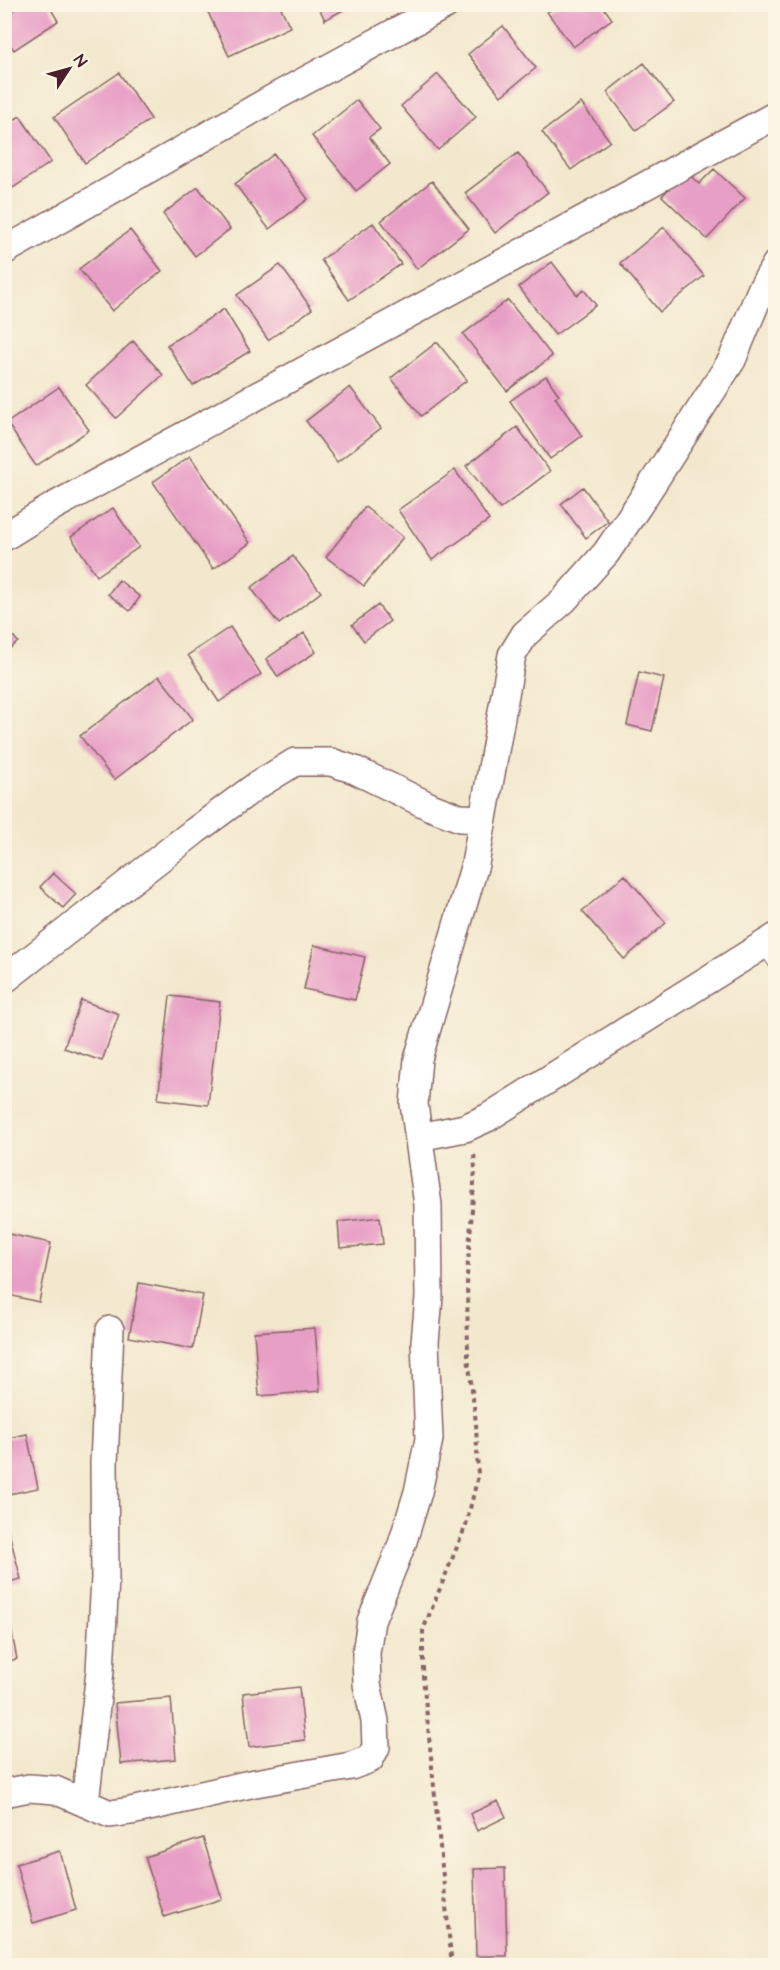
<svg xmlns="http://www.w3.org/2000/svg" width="780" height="1970" viewBox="0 0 780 1970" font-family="'Architects Daughter',sans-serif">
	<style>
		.building { fill: #e89fc6 }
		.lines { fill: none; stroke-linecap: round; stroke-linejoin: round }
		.service-casing { stroke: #856564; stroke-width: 16 }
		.minor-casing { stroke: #856564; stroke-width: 30 }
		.path { stroke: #856564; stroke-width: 4; stroke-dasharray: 4.5 4.5; stroke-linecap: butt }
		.service { stroke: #fff; stroke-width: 14 }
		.minor { stroke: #fff; stroke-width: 27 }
	</style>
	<rect width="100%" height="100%" fill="#fcf5e5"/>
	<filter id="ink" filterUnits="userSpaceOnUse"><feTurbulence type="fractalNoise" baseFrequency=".0167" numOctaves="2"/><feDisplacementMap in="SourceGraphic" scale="12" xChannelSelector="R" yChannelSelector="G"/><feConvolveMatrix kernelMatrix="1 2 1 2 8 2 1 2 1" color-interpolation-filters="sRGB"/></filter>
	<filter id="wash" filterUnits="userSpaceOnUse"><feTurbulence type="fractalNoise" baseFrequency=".008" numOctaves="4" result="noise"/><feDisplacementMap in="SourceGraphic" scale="24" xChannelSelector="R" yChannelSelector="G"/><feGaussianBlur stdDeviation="1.35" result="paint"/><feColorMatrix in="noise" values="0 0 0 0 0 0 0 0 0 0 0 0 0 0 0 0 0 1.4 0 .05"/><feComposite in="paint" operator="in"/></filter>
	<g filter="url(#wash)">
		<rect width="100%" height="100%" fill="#f3e8ce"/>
		<g id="blocks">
			<path class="building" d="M22 4H48L58 21 14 50 4 36V16Z
				M218 4H279L290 27 229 56 207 10Z
				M317 4H354L325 20Z
				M558 5H602L612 19 573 47 547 12Z
				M503 26 536 68 501 96 468 54Z
				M644 63 674 102 636 130 607 92Z
				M119 73 151 119 85 163 54 117Z
				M438 74 476 117 438 150 401 106Z
				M357 100 380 129 369 137 390 164 356 191 312 136Z
				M581 103 610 141 571 170 542 132Z
				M20 116 51 162 4 194V126Z
				M518 153 548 192 495 233 465 193Z
				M274 154 308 199 269 229 235 184Z
				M714 169 745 198 707 239 662 196 686 171 699 184Z
				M432 181 469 229 417 269 381 221Z
				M198 187 230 229 195 256 163 214Z
				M373 223 401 264 349 300 321 260Z
				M664 227 704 276 660 312 620 263Z
				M130 230 162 271 112 311 79 269Z
				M552 262 577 295 584 290 596 305 555 335 519 287Z
				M280 265 312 309 268 340 237 295Z
				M508 300 552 356 507 391 463 334Z
				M224 309 250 351 193 386 167 345Z
				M133 341 163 375 116 418 86 385Z
				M437 342 467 380 421 416 391 378Z
				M546 376 559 395 555 397 582 436 550 459 510 401Z
				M59 387 89 430 36 466 7 423Z
				M350 387 381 428 337 462 306 421Z
				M517 427 550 471 500 509 466 466Z
				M190 456 250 543 213 569 153 482Z
				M455 470 489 520 432 560 398 510Z
				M583 487 608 521 586 538 561 504Z
				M365 507 403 537 364 586 326 557Z
				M113 508 139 547 97 576 71 537Z
				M293 556 321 592 279 624 251 588Z
				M119 580 140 597 130 611 108 594Z
				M378 605 390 621 364 641 352 625Z
				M4 625 18 642 4 653Z
				M230 627 261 674 219 702 188 655Z
				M304 633 316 652 278 677 266 659Z
				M639 672 664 678 652 731 627 725Z
				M159 676 193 719 114 780 80 736Z
				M53 873 76 894 63 908 40 887Z
				M625 875 666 923 624 959 582 911Z
				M314 945 365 957 355 1000 304 989Z
				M170 996 220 1002 208 1105 158 1099Z
				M81 1000 119 1014 102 1061 64 1048Z
				M380 1217 383 1244 340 1248 338 1222Z
				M4 1233 51 1243 39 1302 4 1294Z
				M139 1283 203 1295 193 1349 129 1337Z
				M315 1328 320 1391 259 1396 254 1332Z
				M27 1434 38 1488 4 1495V1439Z
				M8 1529 21 1579 4 1583V1530Z
				M9 1619 17 1659 4 1662V1620Z
				M299 1687 305 1740 249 1747 243 1693Z
				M171 1698 176 1759 121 1764 115 1703Z
				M498 1801 506 1817 477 1831 470 1814Z
				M203 1838 222 1899 164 1917 145 1857Z
				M60 1851 76 1910 33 1923 16 1864Z
				M505 1868 507 1956H476L474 1869Z"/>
		</g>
	</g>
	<g filter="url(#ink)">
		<use href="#blocks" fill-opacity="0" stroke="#856564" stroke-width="1.5"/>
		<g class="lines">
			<g class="service-casing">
				<path id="service" d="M764 945 776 963"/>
			</g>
			<g class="minor-casing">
				<path id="minor" d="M4 251 277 96 447 4
					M4 537 54 506 776 115
					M4 980 195 831 256 786 295 762H331L355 770 431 807 460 818 483 819
					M419 1137 465 1128 487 1118 776 937
					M4 1793 29 1788 55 1790 110 1814 131 1811 250 1784 351 1766 370 1759 376 1747 375 1721 367 1684 366 1653 371 1621 402 1544 418 1492 429 1439 425 1342 429 1297 428 1205 414 1104 418 1059 475 864 512 655 525 634 564 600 606 553 638 506 732 360 761 290 776 264
					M85 1803 100 1671 105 1578 104 1463 110 1330"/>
			</g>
			<path class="path" d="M452 1966 423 1677V1630L466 1525 478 1476 476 1423 468 1357 467 1276 475 1170 474 1153"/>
			<use href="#service" class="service"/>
			<use href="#minor" class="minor"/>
		</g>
	</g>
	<rect width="780" height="1970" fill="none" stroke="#fcf5e5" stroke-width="24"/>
	<g transform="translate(69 69) rotate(54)" stroke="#fcf5e5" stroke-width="4.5" paint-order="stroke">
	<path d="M0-4.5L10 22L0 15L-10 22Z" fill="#4a1f2b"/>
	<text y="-9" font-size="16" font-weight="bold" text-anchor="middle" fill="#4a1f2b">N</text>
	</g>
</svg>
